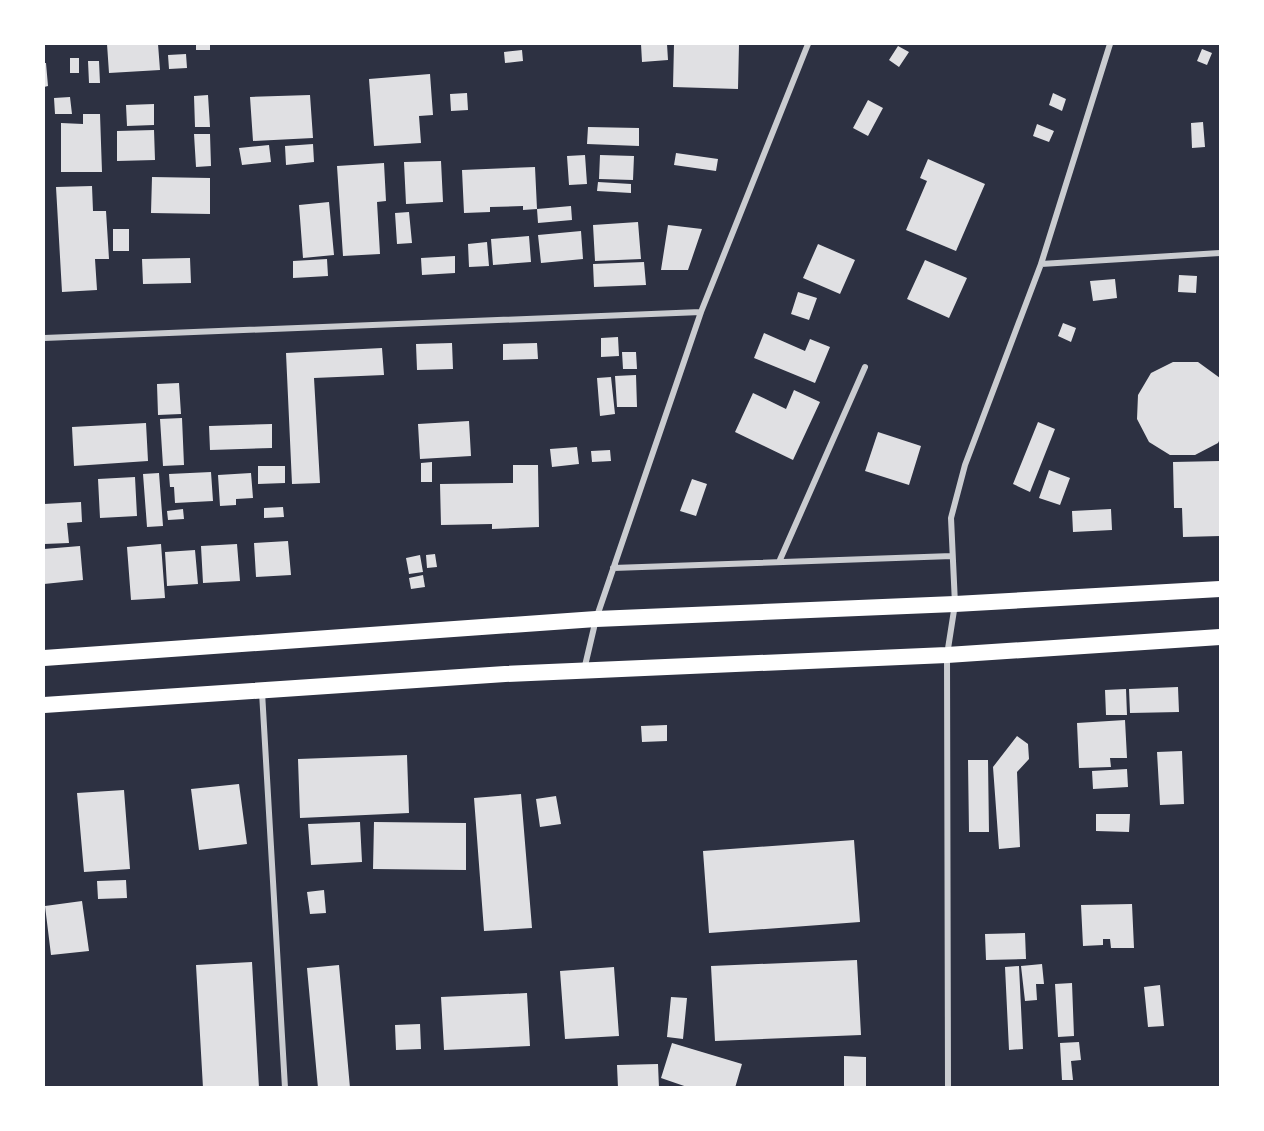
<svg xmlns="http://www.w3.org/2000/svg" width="1264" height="1131" viewBox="0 0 1264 1131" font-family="'Varela Round',sans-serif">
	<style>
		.building { fill: #e0e0e3 }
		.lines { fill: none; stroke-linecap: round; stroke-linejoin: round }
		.minor { stroke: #caccd0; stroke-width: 6 }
		.trunk { stroke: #fff; stroke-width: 16 }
	</style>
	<rect width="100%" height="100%" fill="#2d3142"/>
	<path class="building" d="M107 44H158L160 70 109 73Z
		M196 44H210V50H196Z
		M641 44H667L668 60 642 62Z
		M674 44H739L738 89 673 87Z
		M898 46 909 52 899 67 889 60Z
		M1202 49 1212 53 1207 65 1197 61Z
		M522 50 523 61 505 63 504 52Z
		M186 54 187 68 169 69 168 55Z
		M70 58H79V73H70Z
		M88 61H99L100 83H89Z
		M44 63H46L48 86 44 87Z
		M430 74 433 115 419 116 421 143 374 146 369 79Z
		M467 93 468 110 451 111 450 94Z
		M1053 93 1066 99 1062 111 1049 105Z
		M208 95 210 127H195L194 96Z
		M310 95 313 138 253 141 250 97Z
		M70 97 72 114H55L54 98Z
		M868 100 883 108 868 136 853 128Z
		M154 104V125L127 126 126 105Z
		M83 114H100L102 172H61V123L83 124Z
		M1203 122 1205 147 1192 148 1191 123Z
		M1037 124 1054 131 1049 142 1033 136Z
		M588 127 639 128V146L587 144Z
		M154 130 155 160 117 161V131Z
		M194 134H210L211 166 196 167Z
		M313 144 314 162 286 165 285 146Z
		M269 145 271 162 242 165 239 148Z
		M676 153 718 159 716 171 674 165Z
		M585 155 587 184 569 185 567 156Z
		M600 155 634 156 633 180 599 179Z
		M928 159 985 184 956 251 906 230 927 181 920 178Z
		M441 161 443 202 406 204 404 162Z
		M384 163 386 201 377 202 380 254 343 256 337 166Z
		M535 167 537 209 523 210V206L490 207V212L464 213 462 170Z
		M152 177 210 178V214L151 213Z
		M598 182 631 184V193L597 191Z
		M92 186 93 211H106L109 259H95L97 290 62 292 56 187Z
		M329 202 334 255 303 258 299 205Z
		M571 206 572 220 538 223 537 209Z
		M409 212 412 243 397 244 395 213Z
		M638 222 641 259 595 261 593 225Z
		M668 225 702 229 688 270H661Z
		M113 229H129V251H113Z
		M581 231 583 259 541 263 538 235Z
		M529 236 531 262 493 265 491 239Z
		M487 242 489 266 469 267 468 244Z
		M818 244 855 260 840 294 803 278Z
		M455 256V273L422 275 421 258Z
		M190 258 191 283 143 284 142 259Z
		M327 259 328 276 293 278V261Z
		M925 260 967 278 949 318 907 299Z
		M644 262 646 285 594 287 593 264Z
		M1179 275 1197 276 1196 293 1178 292Z
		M1115 279 1117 298 1093 301 1090 281Z
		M798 292 817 298 809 320 791 314Z
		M1063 323 1076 328 1071 342 1058 336Z
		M764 333 805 351 810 339 830 347 815 383 754 358Z
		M618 337 619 356 601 357V338Z
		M452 343 453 369 417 370 416 344Z
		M537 343 538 359 503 360V344Z
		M382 348 384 375 314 378 320 483 292 484 286 353Z
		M622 352H636L637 369H623Z
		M1173 362H1198L1220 378V439L1218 443 1195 455H1170L1149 442 1137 419 1138 395 1151 373Z
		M636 375 637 407H617L615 376Z
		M611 377 615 414 600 416 597 378Z
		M179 383 181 414 158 415 157 384Z
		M794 390 820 402 793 460 735 432 753 393 786 409Z
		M182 418 184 465 163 466 160 419Z
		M469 421 471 456 420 459 418 424Z
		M1038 422 1055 429 1030 492 1013 484Z
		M146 423 148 461 74 466 72 427Z
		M272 424V448L210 450 209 426Z
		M878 432 921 446 909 485 865 471Z
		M577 447 579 464 552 467 550 449Z
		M610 450 611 461 592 462 591 451Z
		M1220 461V536L1183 537 1182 508H1174L1173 462Z
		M432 462V482H421V463Z
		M513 465H538L539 527 492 529V524L441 525 440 484 513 483Z
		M258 466H285V483L258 484Z
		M1049 470 1070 478 1060 505 1039 498Z
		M211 472 213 501 175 503 174 487H170L169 474Z
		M159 473 163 526 147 527 143 474Z
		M251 473 253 498 236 499V505L220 506 218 475Z
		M135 477 137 516 100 518 98 479Z
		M692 479 707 484 696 516 680 511Z
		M81 502 82 522 67 523 69 543 44 544V504Z
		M283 507 284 517 264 518V508Z
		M183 509 184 519 168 520 167 511Z
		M1111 509 1112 530 1073 532 1072 511Z
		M288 541 291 575 256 577 254 543Z
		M161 544 165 598 131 600 127 547Z
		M237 544 240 581 203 583 201 546Z
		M80 546 83 580 44 584V549Z
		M195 550 198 584 167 586 165 552Z
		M435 554 437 567 427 568 426 555Z
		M420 555 423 572 409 574 406 558Z
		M423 575 425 587 411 589 409 578Z
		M1178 687 1179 712 1130 713 1129 689Z
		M1126 689 1127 715H1106L1105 690Z
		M1125 720 1127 758H1110L1111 767 1079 768 1077 723Z
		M667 725V741L642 742 641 726Z
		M1017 736 1028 744 1029 759 1017 772 1020 847 999 849 993 767Z
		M1182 751 1184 804 1160 805 1157 752Z
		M407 755 409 813 300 818 298 759Z
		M968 760H988L989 832H969Z
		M1127 769 1128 787 1093 789 1092 771Z
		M239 784 247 844 199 850 191 789Z
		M124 790 130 869 84 872 77 793Z
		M521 794 532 928 484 931 474 798Z
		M556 796 561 824 540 827 536 799Z
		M1096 814H1130L1129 832 1096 831Z
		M360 822 362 862 311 865 308 824Z
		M374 822 466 823V870L373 869Z
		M854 840 860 922 709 933 703 851Z
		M126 880 127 898 98 899 97 881Z
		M324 890 326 913 310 914 307 892Z
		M82 901 89 951 51 955 45 906Z
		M1132 904 1134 948H1111L1110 939H1103V945L1083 946 1081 905Z
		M1025 933 1026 959 986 960 985 934Z
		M857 960 861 1035 715 1041 711 966Z
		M252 962 259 1088H203L196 965Z
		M1042 964 1044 984H1036L1037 1000 1025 1001 1021 966Z
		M339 965 350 1088H318L307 968Z
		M1019 966 1023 1049 1009 1050 1005 967Z
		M614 967 619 1036 565 1039 560 971Z
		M1072 983 1074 1036 1058 1037 1055 984Z
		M1160 985 1164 1026 1148 1027 1144 987Z
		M527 993 530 1046 444 1050 441 997Z
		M671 997 687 998 683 1039 667 1037Z
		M420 1024 421 1049 396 1050 395 1025Z
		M1079 1042 1081 1060 1071 1061 1073 1080H1062L1060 1043Z
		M672 1043 742 1064 735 1088H690L661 1078Z
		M844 1056 866 1057V1088H844Z
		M658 1064 659 1088H618L617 1065Z"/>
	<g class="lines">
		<path class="minor" d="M1041 264 1220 253
			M44 338 701 312
			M779 562 865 367
			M613 568 952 556
			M584 670 596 619 701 312 808 44
			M262 692 285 1088
			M948 1088 947 655 955 604 951 518 965 465 1041 264 1110 44"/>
		<path class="trunk" d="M44 658 596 619 955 604 1220 589
			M44 705 505 674 947 655 1220 637"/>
	</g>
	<rect width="1264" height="1131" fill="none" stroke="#ffffff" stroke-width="90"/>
</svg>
